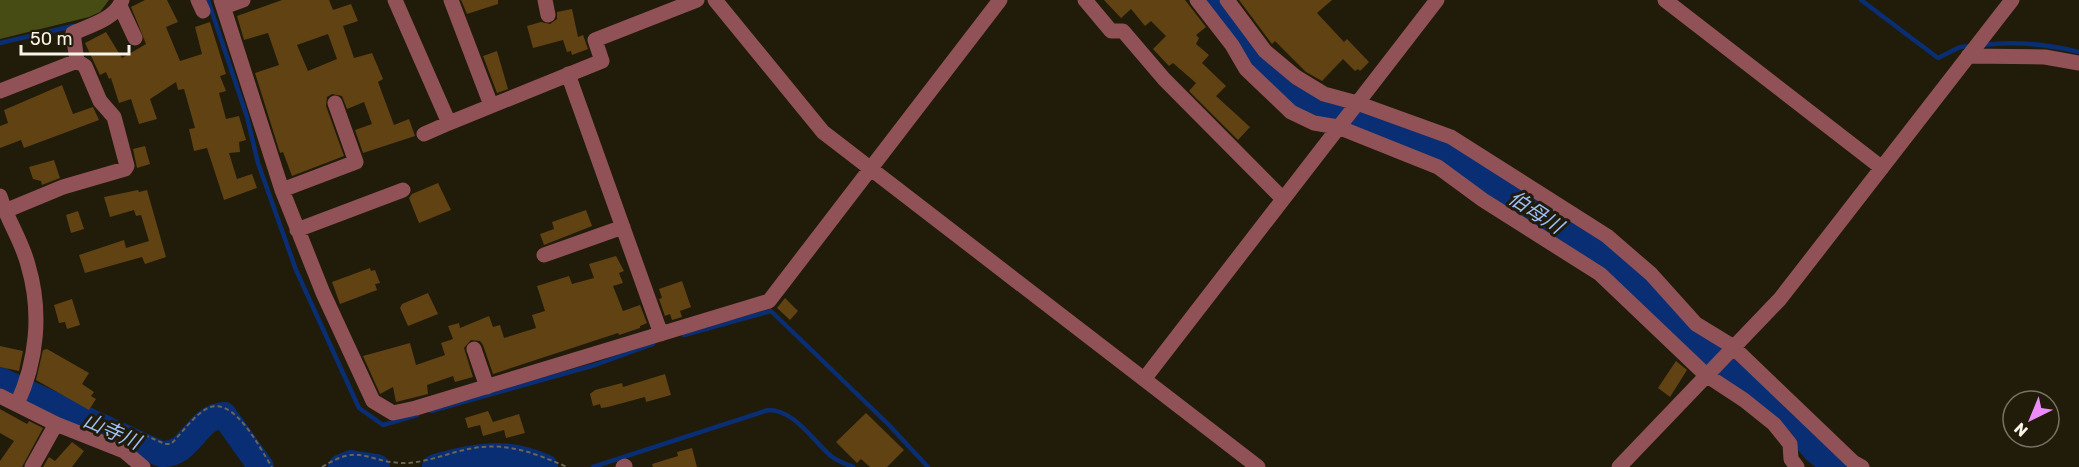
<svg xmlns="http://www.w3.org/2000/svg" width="2079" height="467" viewBox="0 0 2079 467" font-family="Rubik,'Noto Sans JP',sans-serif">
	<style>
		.forest { fill: #474b14 }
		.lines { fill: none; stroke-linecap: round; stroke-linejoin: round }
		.stream { stroke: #092e73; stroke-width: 4.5 }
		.river { stroke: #092e73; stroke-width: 26 }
		.building { fill: #614212; fill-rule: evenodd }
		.path { stroke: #696455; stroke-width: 2; stroke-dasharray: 4.5 3; stroke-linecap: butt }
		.minor { stroke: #905257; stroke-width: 15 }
		.labels { text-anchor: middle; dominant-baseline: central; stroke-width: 6; stroke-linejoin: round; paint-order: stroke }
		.water-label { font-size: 20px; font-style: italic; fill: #9dbffa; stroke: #211b0a }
	</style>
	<rect width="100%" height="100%" fill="#211b0a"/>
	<path class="forest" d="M0 0H109L100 12 89 17 0 39Z"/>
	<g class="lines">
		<path class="stream" d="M208 0 247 117 258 163 296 270 359 408 383 425 417 415
			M1861 0 1938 58 1960 47 1971 46
			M0 43 73 26
			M1982 45C2015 41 2047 44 2079 52
			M684 335 771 311 888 424 928 467
			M431 411 595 365 653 344
			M593 467 768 410C795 410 812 440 831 456 837 461 846 464 853 467"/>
		<path class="river" d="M1210 0 1258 61 1300 96 1430 143 1612 261 1687 337 1731 369 1781 411 1816 451 1837 467
			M0 380 161 454C191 456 195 417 224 415L261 467
			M341 467 351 463 377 467
			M435 467C477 456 504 449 545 467"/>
	</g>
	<path class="building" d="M145 0H167L178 22 166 27 180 61 202 54 195 27 210 22 226 74 220 76 226 91 219 93 226 119 239 116 246 140 239 142 240 152 229 153 237 179 252 174 257 188 224 200 207 148 194 151 189 129 195 128 184 89 178 90 176 82 150 99 157 119 139 124 131 99 119 103 111 78 109 79 106 72 100 75 85 43 106 32 122 58 146 44 131 7Z
		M282 0H329L333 10 351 4 358 21 343 26 354 58 372 53 383 79 378 82 394 125 409 119 415 136 363 153 355 130 372 124 364 102 347 109 342 96 332 94 327 97 326 106 344 156 292 176 283 152 280 153 255 73 279 65 268 33 244 40 237 16ZM328 34 337 59 308 71 297 45Z
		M461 0H498V4L467 14Z
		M1104 0H1185L1206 27 1196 35 1199 38 1196 44 1209 55 1202 63 1226 86 1216 96 1250 127 1238 140 1189 91 1196 83 1173 63 1169 66 1153 49 1166 36 1151 21 1145 26 1131 9 1121 18Z
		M1239 0H1332L1317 13 1344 42 1347 39 1369 62 1360 71 1358 69 1355 71 1343 59 1322 81 1306 72 1275 41 1272 44Z
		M572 9 578 37 583 35 588 49 572 55 571 51 567 52 563 40 533 48 527 26 541 22 550 24 557 19V12Z
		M497 51 508 89 497 93 483 56Z
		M62 85 73 114 93 107 99 120 24 148 21 140 0 148V126L8 123 4 110Z
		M145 146 150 164 137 168 133 149Z
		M54 160 60 178 42 185 41 181 33 179 29 167Z
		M438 183 451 210 419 223 409 198 412 194Z
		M138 190 139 192 147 190 166 257 145 264 142 257 85 273 79 255 124 240 126 248 149 241 141 215 136 216 134 210 110 217 104 197Z
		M586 210 592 226 544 245 540 234 554 229 552 222Z
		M78 211 84 229 71 233 66 215Z
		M616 256 624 271 619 273 623 283 613 286 623 311 640 305 647 323 640 326V328L619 335 618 333 493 374 483 345 480 341 471 340 464 348 473 377 455 382 453 376 427 385 428 394 396 402 393 387 380 394 363 356 410 343 416 365 445 355 441 343 453 339 448 326 459 323 460 328 489 316 493 327 500 325 504 338 536 328 532 315 545 311 537 286 569 276 572 284 594 278 589 264Z
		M370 268 371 271 375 270 380 283 375 284 377 290 340 304 332 282Z
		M682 281 691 307 680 311 682 317 672 320 670 314 665 316 659 299 662 298 659 289Z
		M428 293 438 314 408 326 400 308 402 304Z
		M785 298 798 311 790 320 777 308Z
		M72 299 80 325 67 329 65 322 59 323 54 305Z
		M0 346 23 351 19 371 0 367Z
		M47 349 89 373 82 384 94 392 91 396 96 399 89 410 36 380 43 350Z
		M1676 361 1687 370 1670 397 1658 388Z
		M665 374 671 395 646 402 645 397 608 407 601 408 600 404 593 406 590 394 595 390 622 383 623 387Z
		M0 409 27 424 29 421 43 428 22 467H0V461L14 441 0 433Z
		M488 411 493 422 519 414 525 433 506 438 504 430 483 436 480 425 468 428 465 418Z
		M866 413 904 450 887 467H870L861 459 857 463 836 442Z
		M72 442 84 451 72 467H43L49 457 55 461Z
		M692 448 697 467H653L652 464 678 456 677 452Z"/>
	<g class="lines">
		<path class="path" d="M117 423 165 444H171C182 433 194 415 208 408 235 396 260 449 272 467
			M322 467C361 443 363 461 401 463 428 464 455 449 482 447 513 444 539 455 567 467"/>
		<path class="minor" d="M198 0 203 11
			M221 0 282 190 323 293 373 401 393 413 416 408 769 301 1000 0
			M395 0 449 123 602 61 595 40 697 0
			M451 0 491 105
			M545 0 548 15
			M715 0 823 132 1258 467
			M1085 0 1111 31H1123L1164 79 1282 198
			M1197 0 1232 45 1246 69 1291 112 1314 123 1338 127 1438 167 1483 200 1600 274 1706 375 1744 400 1774 424 1790 444 1791 459 1797 467
			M1227 0 1265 51 1296 77 1324 94 1357 103 1451 137 1607 236 1651 274 1696 324 1732 346 1853 462 1862 467
			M1665 0 1882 168
			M120 6 135 38
			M224 7 243 0
			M1968 56 2045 57 2079 63
			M568 74 661 334
			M0 91 77 61 73 33C89 26 116 19 122 0
			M424 134 449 123
			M282 190 356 162 335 103
			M0 196C7 220 22 241 28 265 42 312 37 361 17 404
			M5 211 63 187 125 169 127 166 114 117 100 101 85 66 77 61
			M297 230 403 190
			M544 255 623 227
			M474 349 487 387
			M1145 378 1437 0
			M0 396 56 424 124 451 143 467
			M32 467 56 424
			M623 467 625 466
			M1619 467 1780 299 2012 0"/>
	</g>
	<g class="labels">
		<g class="water-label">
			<text transform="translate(1536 212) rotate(33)">伯母川</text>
			<text transform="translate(112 431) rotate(24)">山寺川</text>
		</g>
	</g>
	<g transform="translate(2031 419) rotate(223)"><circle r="28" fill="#211b0a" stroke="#777264" stroke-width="1.5"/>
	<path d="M0-4.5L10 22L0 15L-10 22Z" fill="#ec8cfa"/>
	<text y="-9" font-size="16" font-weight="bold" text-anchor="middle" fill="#f9f4ea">N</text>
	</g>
	<path d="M21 45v9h108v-9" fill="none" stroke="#f9f4ea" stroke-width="3"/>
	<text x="30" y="45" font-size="18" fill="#f9f4ea" stroke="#211b0a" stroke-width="4.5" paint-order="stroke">50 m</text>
</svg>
